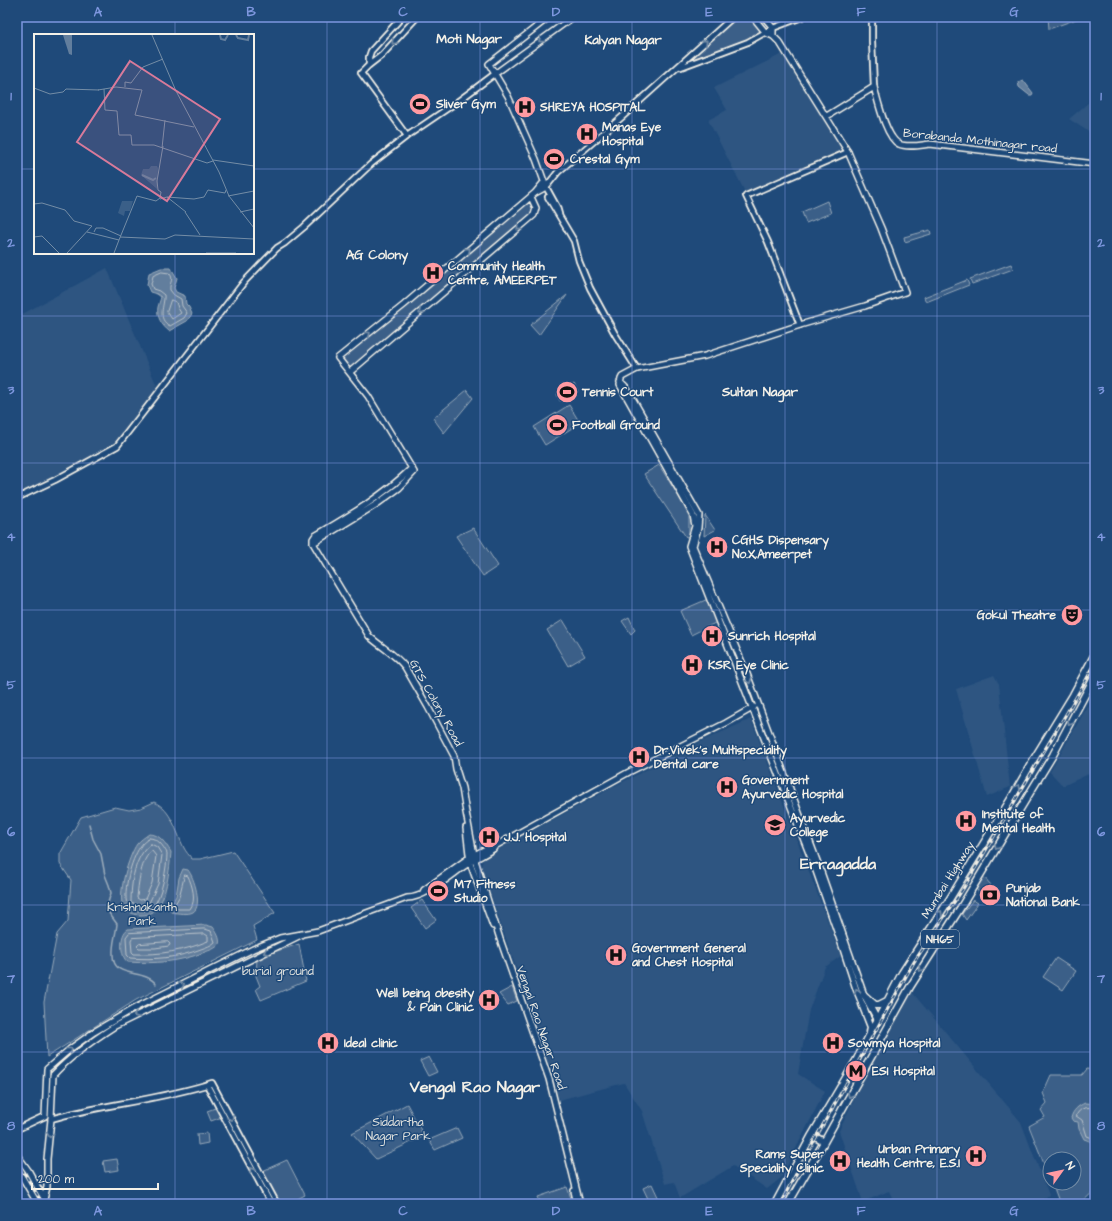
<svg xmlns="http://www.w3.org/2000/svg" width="1112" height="1221" viewBox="0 0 1112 1221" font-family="'Architects Daughter',sans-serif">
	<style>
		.built { fill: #2d5581 }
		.green { fill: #3a5f88; stroke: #97a8b8 }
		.water { fill: #627e9d; stroke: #9cacbb }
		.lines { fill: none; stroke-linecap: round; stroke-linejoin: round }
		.shore { stroke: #bac3ca; stroke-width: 1 }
		.stream { stroke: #9cacbb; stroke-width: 1.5 }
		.tertiary-casing { stroke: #f4f1e8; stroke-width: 8 }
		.secondary-casing { stroke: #f4f1e8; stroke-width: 8 }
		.trunk-casing { stroke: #f4f1e8; stroke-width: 9 }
		.tertiary { stroke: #1f4a7a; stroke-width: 4.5 }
		.secondary { stroke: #1f4a7a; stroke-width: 5 }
		.trunk { stroke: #1f4a7a; stroke-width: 6 }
		.rail-casing { stroke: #f4f1e8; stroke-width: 3 }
		.rail { stroke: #1f4a7a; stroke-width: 1.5; stroke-dasharray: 4.5; stroke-linecap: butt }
		.oneway { stroke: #748da6 }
		.grid { fill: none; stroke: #7e97df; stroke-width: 1; stroke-opacity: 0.55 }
		.labels { text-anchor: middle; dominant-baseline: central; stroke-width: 3; stroke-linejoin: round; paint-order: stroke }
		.shield { fill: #1f4a7a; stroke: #b4bfc7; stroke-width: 1 }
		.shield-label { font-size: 11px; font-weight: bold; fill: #f4f1e8 }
		.poi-label { font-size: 12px; font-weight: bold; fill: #f4f1e8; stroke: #1f4a7a; text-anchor: start }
		.street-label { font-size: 12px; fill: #f4f1e8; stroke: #1f4a7a }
		.park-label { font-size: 12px; fill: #e1e2de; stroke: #1f4a7a }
		.neighbourhood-label { font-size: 13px; font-weight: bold; fill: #f4f1e8; stroke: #1f4a7a }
		.district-label { font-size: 16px; font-weight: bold; fill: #f4f1e8; stroke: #1f4a7a }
		.inset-river { fill: none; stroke: #627e9d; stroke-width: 2 }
		.inset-road { fill: none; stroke: #748da6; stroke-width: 1 }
		.view { fill: #d87a9a; fill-opacity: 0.15; stroke: #d87a9a; stroke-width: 2 }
		.inset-edge { fill: none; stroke: #f4f1e8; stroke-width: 2 }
		.neatline { fill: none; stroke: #7e97df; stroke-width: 1.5 }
		.grid-label { font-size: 13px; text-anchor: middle; font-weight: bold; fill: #7e97df }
	</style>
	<rect width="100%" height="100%" fill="#1f4a7a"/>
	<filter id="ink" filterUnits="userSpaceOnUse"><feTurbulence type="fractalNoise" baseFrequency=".025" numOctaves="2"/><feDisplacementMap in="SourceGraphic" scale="8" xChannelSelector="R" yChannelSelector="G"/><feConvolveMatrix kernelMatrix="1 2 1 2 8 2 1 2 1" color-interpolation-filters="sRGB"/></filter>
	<g filter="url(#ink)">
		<path class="built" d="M782 54 844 152 746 194 708 120 727 110 714 88Z
			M1095 97V136L1069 119Z
			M107 268 159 391 114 447 17 495V317Z
			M994 675 999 684 1010 787 987 797 956 689Z
			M1095 693V771L1063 786 1050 772Z
			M751 719 841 956 825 967 809 1010 798 1074 825 1091 781 1178 767 1189 733 1166 680 1198 674 1182 665 1184 642 1111 624 1083 559 1100 539 1035 481 866 484 857 617 785 702 741Z
			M912 992 1021 1122 1049 1195 1037 1204H895L889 1191 863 1202 839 1131 881 1042Z"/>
		<path class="green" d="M738 17H750L762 32 745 40 688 61Z
			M1048 17H1082L1049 29Z
			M531 197 536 208 534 215 350 372 338 358Z
			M827 201 831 213 806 223 802 212Z
			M930 230 931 234 905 242 904 237Z
			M1011 264 1013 269 972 284 970 279Z
			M967 280 969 285 926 302 924 297Z
			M567 295 539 335 530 325Z
			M574 384 578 391 560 401 557 394Z
			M467 390 473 398 444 433 433 418Z
			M569 405 580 423 545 445 534 427Z
			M659 465 679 497 689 516V536L686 537 644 474Z
			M705 515 715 530 704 536Z
			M473 528 498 566 483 576 456 536Z
			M708 599 717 622 691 635 680 611Z
			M629 617 635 630 631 634 622 621Z
			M563 620 585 656 568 666 547 630Z
			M154 802C172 810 176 832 184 848 186 852 189 855 192 859H200L233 851 275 913 253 926 257 940 136 1000 47 1057 44 1002 57 934 68 921 71 880 60 864V854L81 817 115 807 129 810 141 808Z
			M983 876 991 885 982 897 975 887Z
			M422 900 436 920 425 928 411 908Z
			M973 900 978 903 966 920 962 914Z
			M299 944 306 981 261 1000 256 989 260 986 256 976 257 959 271 953Z
			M1056 958 1076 971 1063 990 1043 977Z
			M512 987 517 1001 508 1005 499 994Z
			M429 1057 437 1072 428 1076 420 1061Z
			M1087 1069 1095 1070V1083L1091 1094 1095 1096V1190L1080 1204H1060L1052 1183H1074V1159H1050V1179L1029 1126 1045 1117 1041 1110 1047 1103 1043 1093 1051 1075H1082Z
			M407 1104 424 1136 376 1159 352 1133Z
			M218 1107 222 1117 211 1121 207 1111Z
			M457 1128 462 1138 435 1150 429 1140Z
			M207 1133 208 1143 198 1145 197 1134Z
			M117 1159 119 1170 105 1172 103 1161Z
			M287 1160 305 1195 288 1204H275L258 1173Z
			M652 1184 659 1199 650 1203 643 1188Z
			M567 1187 573 1204H541L538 1197Z"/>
		<path class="water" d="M1023 80 1033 93 1032 95H1029L1019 87 1018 82Z
			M161 268H171L177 278 174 288 176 292 185 296 186 304 189 307 192 314 187 321 169 331C162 326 156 316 158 307 159 303 160 301 161 297L157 294 150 292 147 285 149 273Z
			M149 834C160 834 165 843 171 852 170 866 166 905 153 912 150 914 145 915 141 915 136 915 128 913 124 908 116 897 129 855 137 844 140 840 145 837 149 834Z
			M183 869 188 870C194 877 203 906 193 912 188 915 177 913 171 912L169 908 176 896 179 878Z
			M206 925 213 927C216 931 221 939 219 944 216 949 210 950 205 952 180 962 155 964 128 962 120 958 119 934 128 929Z
			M1085 1103 1095 1104V1143L1084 1139 1079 1129 1078 1122 1073 1121 1071 1118C1073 1110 1078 1106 1085 1103Z"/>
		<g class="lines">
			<path class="shore" d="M162 272 169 273C175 279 169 282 170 290L174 295 181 299 182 306 187 313 184 318 170 326C156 319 165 305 164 295L159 291 153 289 151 284 153 276Z
				M171 300 176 302 178 308 181 313 172 319 167 312Z
				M149 838C158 838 163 846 167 853 167 867 162 896 153 907 150 910 145 911 141 911 136 911 131 909 127 905 123 890 131 860 140 847 142 843 146 841 149 838Z
				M151 844 157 847 162 855 158 884 149 903 140 906 131 903C131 883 134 856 151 844Z
				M152 851 156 856 152 883 145 899 140 900 137 898C138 886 141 857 152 851Z
				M185 875 188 876C192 885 197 900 190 909H176L174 906 179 897Z
				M205 929 211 931 215 942C211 946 206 947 201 949 178 958 154 960 130 958L127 955 126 937 129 933Z
				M205 934 208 936V941C184 951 160 955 134 954L132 952 131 940 132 938Z
				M168 942 170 944 169 946 155 948H139L137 946 139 944Z
				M1095 1108C1087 1107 1080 1107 1076 1116L1082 1120 1087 1136 1095 1139"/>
			<path class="stream" d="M89 824 93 839 101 854 105 875 109 885 111 893 106 909 117 924C116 934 112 945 113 955 113 980 144 968 156 984"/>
			<g class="tertiary-casing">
				<path id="tertiary" d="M872 17V41L874 87
					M369 65V57L371 51 402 17
					M681 67 748 42 773 28 802 17
					M407 136 361 73 369 65 382 55 417 17
					M548 197 574 241 579 261 590 288 615 334 637 369
					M559 214 557 207 546 187 558 172 622 117 733 17
					M800 325 768 242 746 196 848 152
					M17 498 55 480 117 446 244 282 277 248 285 243 304 227 371 164 407 136 457 102 496 73
					M207 1085 271 1204
					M51 1119C104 1104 160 1100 212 1083L277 1204"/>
			</g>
			<g class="secondary-casing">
				<path id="secondary" d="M753 17 766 33 773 36 780 43 848 152 881 228 905 292 865 306 800 325 705 356 637 369 622 377 621 379 620 385 693 515 695 526 689 546 816 871 843 949 856 989 863 1006
					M764 17 773 28V36
					M496 73 573 17
					M827 116 874 87C878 101 886 138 899 144 907 148 921 145 930 144L1095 164
					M535 193 544 182
					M350 372 534 215 536 208 531 197
					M620 382 627 389 699 515 698 528 693 546 747 674 820 869 864 995 877 1019
					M313 543 377 504 399 488 414 472 368 396 338 358 404 305 535 193 546 187 536 159 508 96 489 64 549 17
					M313 543 369 636C381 647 395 654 405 667L428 707 454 756 456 769 462 788 465 807 475 860 500 939 549 1079 580 1204
					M313 543V539L315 536C349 516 383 496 412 468
					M466 828 470 863 493 926
					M422 894 424 890 470 857 492 846H495L629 772 726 723 754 707
					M17 1129 45 1116 47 1069 70 1049 94 1032 133 1009 253 949 280 938 318 931 407 898C426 898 452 874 469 863 477 858 485 854 493 849L495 846
					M17 1155 28 1170 44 1199
					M17 1172 22 1177 36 1201V1204
					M574 1191 577 1204
					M43 1204 47 1187V1159L51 1119 53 1075C71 1056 93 1040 115 1026L301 935"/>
			</g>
			<g class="trunk-casing">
				<path id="trunk" d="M864 995 875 1005H879L887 1001
					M862 1004 871 1027 870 1032
					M812 1135 824 1142
					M775 1204 812 1135 857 1059 902 973 949 900 1012 797 1035 757 1073 695 1095 654
					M788 1204 824 1142 910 987 961 907 1031 791 1053 755 1095 676"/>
			</g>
			<use href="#tertiary" class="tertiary"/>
			<use href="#secondary" class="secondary"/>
			<use href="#trunk" class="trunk"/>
			<g class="rail-casing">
				<path id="rail" d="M17 1161 43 1204
					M780 1204 809 1150 914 962 963 889 1095 665"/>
			</g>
			<use href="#rail" class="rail"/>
		</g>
		<defs><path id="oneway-chevron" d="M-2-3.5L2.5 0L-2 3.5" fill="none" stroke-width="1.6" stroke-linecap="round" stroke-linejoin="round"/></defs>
		<g class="oneway">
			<use href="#oneway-chevron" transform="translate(541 40) rotate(144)"/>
			<use href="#oneway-chevron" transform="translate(394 42) rotate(133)"/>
			<use href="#oneway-chevron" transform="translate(705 42) rotate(-42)"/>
			<use href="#oneway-chevron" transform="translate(519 228) rotate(140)"/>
			<use href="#oneway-chevron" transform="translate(468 250) rotate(-40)"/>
			<use href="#oneway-chevron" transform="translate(421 312) rotate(139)"/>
			<use href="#oneway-chevron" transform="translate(368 334) rotate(-39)"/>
			<use href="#oneway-chevron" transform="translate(749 681) rotate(70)"/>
			<use href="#oneway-chevron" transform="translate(1070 723) rotate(119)"/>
			<use href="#oneway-chevron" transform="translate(1018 787) rotate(-60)"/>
			<use href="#oneway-chevron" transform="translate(997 847) rotate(121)"/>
			<use href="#oneway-chevron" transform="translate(940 913) rotate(-56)"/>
			<use href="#oneway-chevron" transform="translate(266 952) rotate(154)"/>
			<use href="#oneway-chevron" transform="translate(921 969) rotate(122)"/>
			<use href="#oneway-chevron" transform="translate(182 985) rotate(-26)"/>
			<use href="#oneway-chevron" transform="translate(857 991) rotate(-111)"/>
			<use href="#oneway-chevron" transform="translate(136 1015) rotate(153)"/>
			<use href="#oneway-chevron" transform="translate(70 1050) rotate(-39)"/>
			<use href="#oneway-chevron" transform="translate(850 1095) rotate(119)"/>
			<use href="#oneway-chevron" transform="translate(231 1118) rotate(62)"/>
			<use href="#oneway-chevron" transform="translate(50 1135) rotate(96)"/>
			<use href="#oneway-chevron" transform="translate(252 1170) rotate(-119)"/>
		</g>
	</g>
	<path class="grid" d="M175 17V35M327 17V1204M480 17V1204M632 17V1204M785 17V1204M937 17V1204M17 169H35M253 169H1095M175 253V1204M17 316H1095M17 463H1095M17 610H1095M17 758H1095M17 905H1095M17 1052H1095"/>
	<defs>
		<g id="stadium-disc" transform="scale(1.15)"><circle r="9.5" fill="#ff9aa2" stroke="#1f4a7a"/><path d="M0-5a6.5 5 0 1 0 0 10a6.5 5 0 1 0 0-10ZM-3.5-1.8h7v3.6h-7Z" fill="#111"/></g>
		<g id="hospital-disc" transform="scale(1.15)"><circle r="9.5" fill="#ff9aa2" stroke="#1f4a7a"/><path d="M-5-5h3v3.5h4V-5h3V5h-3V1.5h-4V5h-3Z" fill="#111"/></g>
		<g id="theatre-disc" transform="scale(1.15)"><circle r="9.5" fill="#ff9aa2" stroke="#1f4a7a"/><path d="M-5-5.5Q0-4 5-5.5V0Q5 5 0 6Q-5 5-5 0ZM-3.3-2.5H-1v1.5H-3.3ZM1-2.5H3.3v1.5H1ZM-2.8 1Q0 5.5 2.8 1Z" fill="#111"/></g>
		<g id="university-disc" transform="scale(1.15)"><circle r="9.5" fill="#ff9aa2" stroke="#1f4a7a"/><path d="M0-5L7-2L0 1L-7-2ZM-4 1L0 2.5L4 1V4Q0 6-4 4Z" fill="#111"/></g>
		<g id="bank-disc" transform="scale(1.15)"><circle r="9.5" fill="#ff9aa2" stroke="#1f4a7a"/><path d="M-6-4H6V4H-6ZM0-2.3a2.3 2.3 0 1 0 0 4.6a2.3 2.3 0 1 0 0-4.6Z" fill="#111"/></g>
		<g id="metro-disc" transform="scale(1.15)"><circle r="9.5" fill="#ff9aa2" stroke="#1f4a7a"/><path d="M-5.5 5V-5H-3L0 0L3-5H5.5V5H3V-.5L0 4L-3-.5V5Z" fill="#111"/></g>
	</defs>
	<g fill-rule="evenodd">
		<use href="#stadium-disc" x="420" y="104"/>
		<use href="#hospital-disc" x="525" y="107"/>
		<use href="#hospital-disc" x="587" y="134"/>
		<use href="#stadium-disc" x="554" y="159"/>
		<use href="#hospital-disc" x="433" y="273"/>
		<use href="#stadium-disc" x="567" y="392"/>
		<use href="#stadium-disc" x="557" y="425"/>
		<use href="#hospital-disc" x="717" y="547"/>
		<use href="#theatre-disc" x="1072" y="615"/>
		<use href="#hospital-disc" x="712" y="636"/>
		<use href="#hospital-disc" x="692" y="665"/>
		<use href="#hospital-disc" x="639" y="757"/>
		<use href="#hospital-disc" x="727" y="787"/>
		<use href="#hospital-disc" x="966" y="821"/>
		<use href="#university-disc" x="775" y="825"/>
		<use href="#hospital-disc" x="489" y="837"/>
		<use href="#stadium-disc" x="438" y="891"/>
		<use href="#bank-disc" x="990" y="895"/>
		<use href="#hospital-disc" x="616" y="955"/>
		<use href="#hospital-disc" x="489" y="1000"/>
		<use href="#hospital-disc" x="328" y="1043"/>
		<use href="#hospital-disc" x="833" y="1043"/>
		<use href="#metro-disc" x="856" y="1071"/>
		<use href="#hospital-disc" x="976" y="1156"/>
		<use href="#hospital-disc" x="840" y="1161"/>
	</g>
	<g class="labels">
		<rect class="shield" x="921" y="930" width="38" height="18" rx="3"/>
		<g class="shield-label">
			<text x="940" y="939">NH65</text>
		</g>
		<g class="poi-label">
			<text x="436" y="104">Sliver Gym</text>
			<text x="540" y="107">SHREYA HOSPITAL</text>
			<text x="602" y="127">Manas Eye<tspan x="602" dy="14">Hospital</tspan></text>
			<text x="570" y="159">Crestal Gym</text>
			<text x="448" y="266">Community Health<tspan x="448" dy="14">Centre, AMEERPET</tspan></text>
			<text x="582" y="392">Tennis Court</text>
			<text x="572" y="425">Football Ground</text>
			<text x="732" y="540">CGHS Dispensary<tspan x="732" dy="14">No.X,Ameerpet</tspan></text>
			<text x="1056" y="615" text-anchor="end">Gokul Theatre</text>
			<text x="728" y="636">Sunrich Hospital</text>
			<text x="708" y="665">KSR Eye Clinic</text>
			<text x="654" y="750">Dr.Vivek's Multispeciality<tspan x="654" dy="14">Dental care</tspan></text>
			<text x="742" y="780">Government<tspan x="742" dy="14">Ayurvedic Hospital</tspan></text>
			<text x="982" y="814">Institute of<tspan x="982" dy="14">Mental Health</tspan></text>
			<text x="790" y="818">Ayurvedic<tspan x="790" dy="14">College</tspan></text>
			<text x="504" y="837">J.J. Hospital</text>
			<text x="454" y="884">M7 Fitness<tspan x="454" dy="14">Studio</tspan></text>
			<text x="1006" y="888">Punjab<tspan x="1006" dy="14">National Bank</tspan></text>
			<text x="632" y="948">Government General<tspan x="632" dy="14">and Chest Hospital</tspan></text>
			<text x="474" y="993" text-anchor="end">Well being obesity<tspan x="474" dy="14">&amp; Pain Clinic</tspan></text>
			<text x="344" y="1043">Ideal clinic</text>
			<text x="848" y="1043">Sowmya Hospital</text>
			<text x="872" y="1071">ESI Hospital</text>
			<text x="960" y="1149" text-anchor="end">Urban Primary<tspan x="960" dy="14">Health Centre, E.S.I</tspan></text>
			<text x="824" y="1154" text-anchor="end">Rams Super<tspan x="824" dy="14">Speciality Clinic</tspan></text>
		</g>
		<g class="street-label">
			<text transform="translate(980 141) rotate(6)">Borabanda Mothinagar road</text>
			<text transform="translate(436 703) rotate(61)">GTS Colony Road</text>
			<text transform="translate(948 880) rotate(-58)">Mumbai Highway</text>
			<text transform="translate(541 1028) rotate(71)">Vengal Rao Nagar Road</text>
		</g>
		<g class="park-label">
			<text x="142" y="907">Krishnakanth<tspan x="142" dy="14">Park</tspan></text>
			<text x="278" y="971">burial ground</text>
			<text x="398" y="1122">Siddartha<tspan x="398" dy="14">Nagar Park</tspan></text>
		</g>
		<g class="neighbourhood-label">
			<text x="469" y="39">Moti Nagar</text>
			<text x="623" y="40">Kalyan Nagar</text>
			<text x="377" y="255">AG Colony</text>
			<text x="760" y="392">Sultan Nagar</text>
		</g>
		<g class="district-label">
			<text x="838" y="864">Erragadda</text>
			<text x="475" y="1087">Vengal Rao Nagar</text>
		</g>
	</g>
	<g transform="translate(34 34)">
		<rect width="220" height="220" fill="#1f4a7a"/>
		<path d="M117 132H123L124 134 123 155 107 141 109 135H115ZM88 167H99L96 177H91L90 182 84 179Z" fill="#3a5f88"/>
		<path d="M29 1H38V21L35 20Z" fill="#627e9d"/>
		<path class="inset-river" d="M186 1 187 5 191 6 194 1M202 1 204 4 214 6 215 1M108 141 119 146 122 144"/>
		<path class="inset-road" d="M118 1 142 57 185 138 195 162 220 194M91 53V48L97 49 109 33 129 25M0 54 16 60 29 58M70 55 71 76 83 77 85 101H97L98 111M64 56 82 53 108 56 101 81M29 58 32 55 65 56M101 81 160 93M98 111H120L173 129 179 127M128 114 131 86M179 126 220 132M194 162 220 157M133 163 160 165 170 163 174 156 191 159 192 156M126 165 133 163 152 178M0 170 8 169 31 176 40 187 58 192 33 219M151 178 166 201M206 178 220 175M53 198 85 206M60 198 62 194H69L87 202M0 203 8 202 25 219M86 203 131 205 141 201 220 205M85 206 103 162 122 167 126 164 127 158 124 156 123 147 129 112M80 219 85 206M172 219H202"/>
		<path class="view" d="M96 27 186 85 133 167 43 108Z"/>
		<rect width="220" height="220" class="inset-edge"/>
	</g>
	<rect width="1112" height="1221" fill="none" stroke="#1f4a7a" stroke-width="44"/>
	<g transform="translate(1062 1171) rotate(57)"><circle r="19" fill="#1f4a7a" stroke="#748da6"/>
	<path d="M0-3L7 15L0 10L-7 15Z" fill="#ff9aa2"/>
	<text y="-6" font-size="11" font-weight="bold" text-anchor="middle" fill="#f4f1e8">N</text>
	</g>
	<path d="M32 1183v6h126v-6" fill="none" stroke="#f4f1e8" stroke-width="2"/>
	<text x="38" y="1183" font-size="12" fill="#f4f1e8" stroke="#1f4a7a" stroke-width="3" paint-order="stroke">200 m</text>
	<rect x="22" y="22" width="1068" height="1177" class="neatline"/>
	<g class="grid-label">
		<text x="98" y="16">A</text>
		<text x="251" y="16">B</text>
		<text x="403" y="16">C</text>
		<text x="556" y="16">D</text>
		<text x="709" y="16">E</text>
		<text x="861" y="16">F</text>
		<text x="1014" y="16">G</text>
		<text x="11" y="100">1</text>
		<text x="1101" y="100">1</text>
		<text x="11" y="247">2</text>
		<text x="1101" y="247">2</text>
		<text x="11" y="394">3</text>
		<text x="1101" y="394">3</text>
		<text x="11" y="541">4</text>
		<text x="1101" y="541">4</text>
		<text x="11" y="689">5</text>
		<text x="1101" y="689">5</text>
		<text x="11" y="836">6</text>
		<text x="1101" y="836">6</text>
		<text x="11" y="983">7</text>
		<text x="1101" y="983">7</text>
		<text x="11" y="1130">8</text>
		<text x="1101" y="1130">8</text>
		<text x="98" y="1215">A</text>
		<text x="251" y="1215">B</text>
		<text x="403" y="1215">C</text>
		<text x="556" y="1215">D</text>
		<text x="709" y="1215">E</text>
		<text x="861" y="1215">F</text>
		<text x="1014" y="1215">G</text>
	</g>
</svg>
